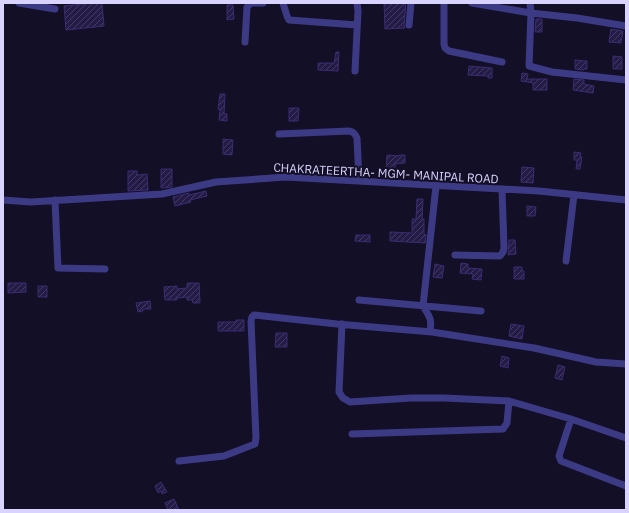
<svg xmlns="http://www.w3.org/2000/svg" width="629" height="513" viewBox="0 0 629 513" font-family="'IBM Plex Sans',sans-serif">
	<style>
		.building { fill: url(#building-hatch); stroke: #3b2d73 }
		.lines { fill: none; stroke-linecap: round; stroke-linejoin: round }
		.street { stroke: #3d3a85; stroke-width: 7 }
		.labels { text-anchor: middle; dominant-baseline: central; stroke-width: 4; stroke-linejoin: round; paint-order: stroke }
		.street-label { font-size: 12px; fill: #d9d4ff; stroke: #130f26 }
	</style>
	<defs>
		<pattern id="building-hatch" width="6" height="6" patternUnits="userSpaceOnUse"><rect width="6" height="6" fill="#241b47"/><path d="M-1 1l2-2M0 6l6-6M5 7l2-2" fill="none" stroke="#433b63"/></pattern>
	</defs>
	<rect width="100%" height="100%" fill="#130f26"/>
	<path class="building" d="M92 3H102L104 26 66 30 64 6Z
		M384 3H406L404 25 405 28 385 29Z
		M227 5H233L234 19 227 20Z
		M536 19H542V32H535Z
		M611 29 623 31 621 43 609 42Z
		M336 52H339L338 71 318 70V63H334Z
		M613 56 622 57V69H613Z
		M575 60 587 61V69H584V70L575 69Z
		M469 66 492 68V78H488V76L468 75Z
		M522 73 528 74 527 79H547V90H533V83L521 81Z
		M574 79 584 80V84L594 86 593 93 573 90Z
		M220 94H225L224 114H227V121L219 120 220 110 218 109Z
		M289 108H299L298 121H289Z
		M223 139 233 140 232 155 223 154Z
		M574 152 581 153 580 157H582L580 169H576L577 160H574Z
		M387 155 399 156V155H405V163L395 164V171H386Z
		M522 167 534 168 533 183 521 182Z
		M161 169H172V187L161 188Z
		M128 171H137V175L147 174 148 190 128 191Z
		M206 191 207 196 190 200 191 202 175 206 173 197 189 193V195Z
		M417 199H423L422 219H424V234L426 235 425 243 390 241V232L412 233V219H416Z
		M527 206 536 207 535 216H527Z
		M356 235H370V242L355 241Z
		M509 240H515L516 254 508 255Z
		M461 263 468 264V268L482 269 481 280 472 279 473 274 460 273Z
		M435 264 444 266 442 278 433 277Z
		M514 267H522V270L524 271V279H514Z
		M8 283H26V292L8 293Z
		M187 283H199L200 303H193L192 300H187V297L177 298V300H165L164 287 177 286V289L187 288Z
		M38 286H47V297H38Z
		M150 301 151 309H145L143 310V311L138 312 136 303Z
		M236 320H244V331H218V322H236Z
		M511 324 524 326 522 339 509 336Z
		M276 333H287V347H275Z
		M502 356 509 358 508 368 500 366Z
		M558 365 565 367 562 380 555 378Z
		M161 482 167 492 162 494 161 491 158 493 155 486Z
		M174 499 179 510H168L165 503Z"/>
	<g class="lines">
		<path class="street" d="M19 3 55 9
			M283 3 287 16 289 20 357 25
			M444 3V44L445 48 449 51 502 62
			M472 3 531 13 530 3
			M409 25 411 3
			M626 26 577 18 531 13 529 66 552 72 626 80
			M245 42 247 7 251 3H263
			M355 71 358 11 357 3
			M279 134 349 131C354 132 355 134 357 138L359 181
			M3 200 31 202 162 194 216 182 286 177 539 191 626 200
			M55 200 58 268 105 269
			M455 255 500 256 503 252 504 248 502 189
			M566 261 574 195
			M359 300 481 311
			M342 324 339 392 343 398 350 402 411 398H444L509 401 571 419 626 438
			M430 332C432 319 430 317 423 306L436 186
			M571 419 559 456 561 461 626 486
			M352 434 503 429 507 423 509 401
			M179 461 224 456 255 444 256 438 251 321 252 317 254 315 337 324 432 332 534 348 596 362 626 364"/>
	</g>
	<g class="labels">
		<g class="street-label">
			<text transform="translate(386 173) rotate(3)">CHAKRATEERTHA- MGM- MANIPAL ROAD</text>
		</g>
	</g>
	<rect width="629" height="513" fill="none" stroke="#d9d4ff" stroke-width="8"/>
</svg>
